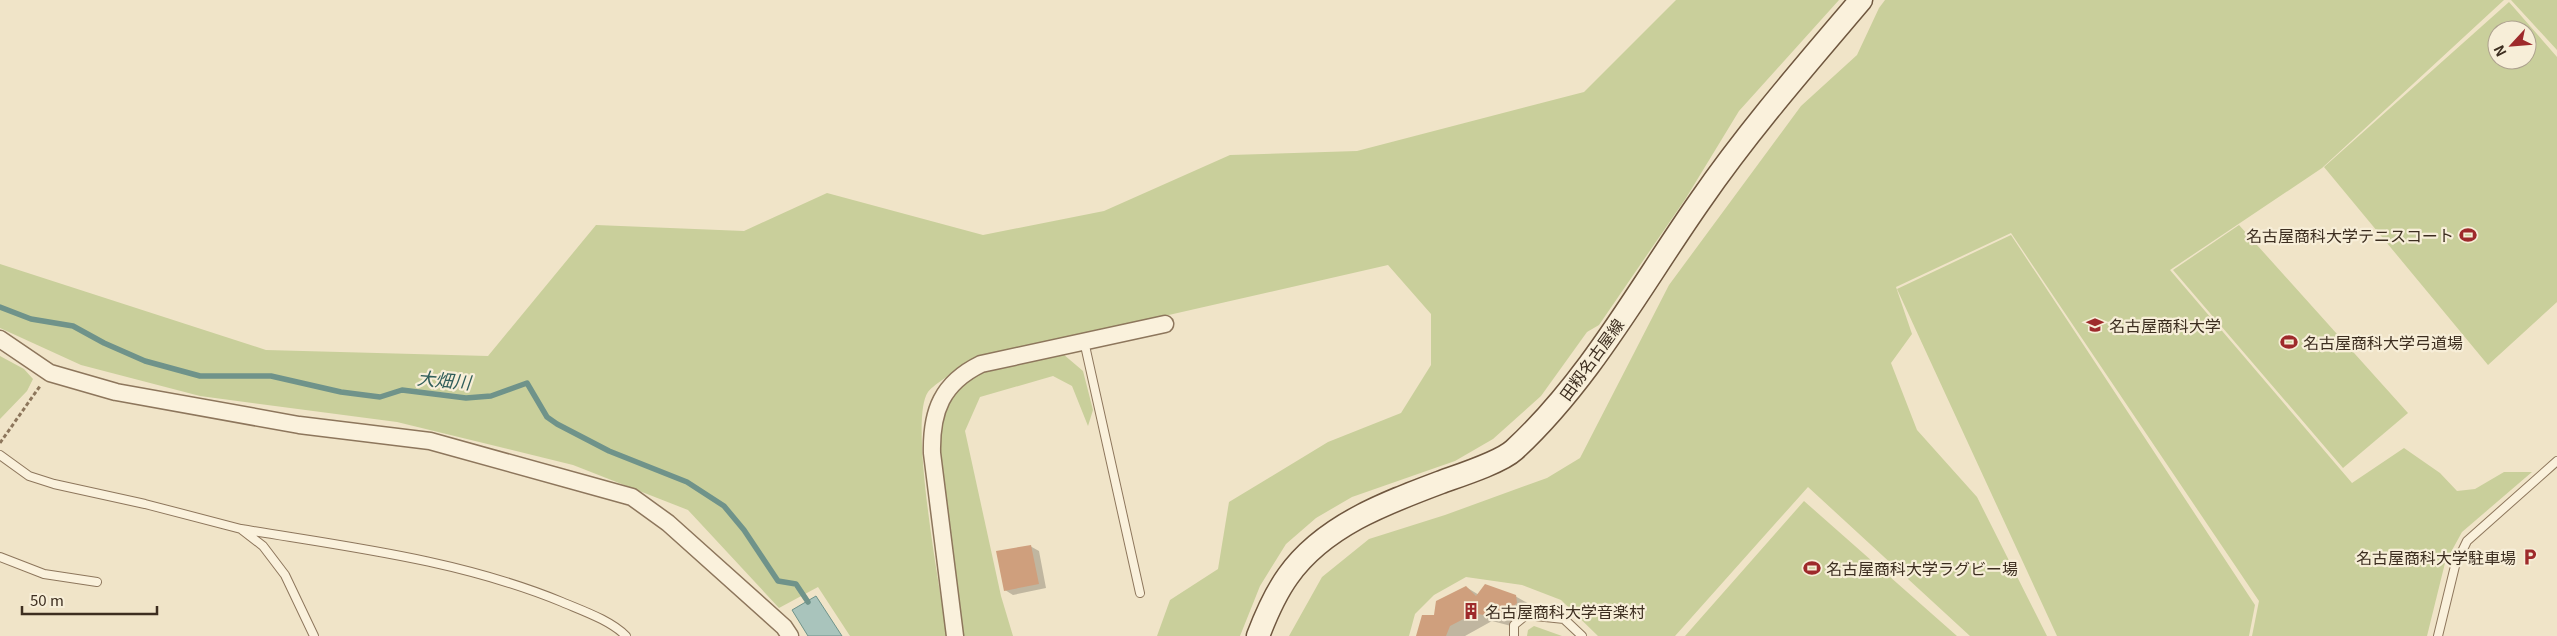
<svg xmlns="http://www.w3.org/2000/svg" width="2557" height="636" viewBox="0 0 2557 636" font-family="Georgia,'Noto Sans JP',serif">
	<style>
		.green { fill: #c9cf9b; fill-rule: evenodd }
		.water { fill: #a9c4bc; stroke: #6f938a }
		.shadow { fill: #0003 }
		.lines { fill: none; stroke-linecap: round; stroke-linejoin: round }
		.stream { stroke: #6f938a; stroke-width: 5.5 }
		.building { fill: #cf9f7d }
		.service-casing { stroke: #8d765c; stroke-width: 10 }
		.minor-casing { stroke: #8d765c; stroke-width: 19 }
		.secondary-casing { stroke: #6f573f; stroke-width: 25 }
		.path { stroke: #8d765c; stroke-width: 3; stroke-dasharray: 4 2.5; stroke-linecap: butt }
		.service { stroke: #faf1dc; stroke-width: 8 }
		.minor { stroke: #faf1dc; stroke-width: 16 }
		.secondary { stroke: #faf1dc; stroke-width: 22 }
		.labels { text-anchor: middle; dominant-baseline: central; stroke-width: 4.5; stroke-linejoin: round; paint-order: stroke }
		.poi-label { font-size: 16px; fill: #3d2e20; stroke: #f7eed8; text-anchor: start }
		.street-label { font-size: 16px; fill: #3d2e20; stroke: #f7eed8 }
		.water-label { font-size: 18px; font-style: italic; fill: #2f5d5a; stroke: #f7eed8 }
	</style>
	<rect width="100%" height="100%" fill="#f0e4c8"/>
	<path class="green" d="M1676 0H1839L1739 111 1686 198 1599 325 1587 332 1541 396 1493 439 1455 461 1352 497 1316 518 1286 544 1260 586 1240 636H1157L1170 600 1218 569 1229 502 1328 442 1401 413 1431 365V314L1388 265 971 360C962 367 934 384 928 392 908 420 941 594 947 636H850L818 587 779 608 688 510 573 465 397 422 200 396 81 365 0 328V264L266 350 488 356 596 225 744 231 827 193 983 235 1104 211 1230 155 1357 151 1584 92Z
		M1885 0H2504L2322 168 2170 270 2352 483 2404 448 2440 473 2457 491 2475 489 2504 472H2532L2462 532 2445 563 2427 636H2252L2259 601 2011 233 1896 287 1912 334 1891 363 1917 430 1977 497 2047 636H1970L1808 487 1675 636H1598L1561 600 1522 585 1466 577 1434 595 1415 614 1409 636H1289L1322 577 1369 539 1445 515 1547 478 1580 458 1669 285 1801 106 1857 55 1879 8Z
		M2511 0H2557V50Z
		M2509 2 2557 57V302L2488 365 2324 167ZM2497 30H2527V60H2497Z
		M2239 225 2408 413 2343 468 2173 270Z
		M2011 235 2255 605 2249 636H2057L1897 289Z
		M1063 354 1083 371 1093 410 1088 426 1072 386 1053 376 980 397 965 431 1001 596 1013 636H961L937 435 948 396 977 370Z
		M0 356 24 369 33 379 27 391 0 419Z
		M1804 501 1957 636H1685Z
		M1534 626 1562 636H1527L1528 630Z"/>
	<path class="water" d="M816 596 842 636H808L792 610Z"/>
	<path class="shadow" d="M1030 546 1039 551 1046 588 1013 595 1005 590Z
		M1466 587 1479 595 1515 596 1531 605 1532 612 1515 627 1492 621 1465 636H1417Z"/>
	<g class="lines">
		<path class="stream" d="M0 307 31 319 73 326 104 343 145 361 200 376H271L341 392 380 397 402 390 466 398 491 396 527 383 547 417 557 424 609 451 687 482 724 506 744 530 778 581 796 584 808 602"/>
	</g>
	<path class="building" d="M1031 545 1039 584 1004 591 996 551Z
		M1485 584 1516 595 1517 603 1499 619 1475 613 1450 626 1446 636H1416L1422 615H1434L1436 601 1466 586 1476 596Z"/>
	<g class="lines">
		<g class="service-casing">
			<path id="service" d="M1084 341 1140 593
				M0 455 29 476 54 484 145 504 241 529 263 546 285 575 314 636
				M241 529C349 547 460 560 562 602 583 611 610 620 626 636
				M0 557 44 574 97 582
				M1514 636V625L1526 615 1564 619 1582 636
				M2438 636 2455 566 2467 541 2557 461"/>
		</g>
		<g class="minor-casing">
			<path id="minor" d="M0 339 50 373 116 392 299 425 430 441 632 497 668 523 784 627 790 636
				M955 636 932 453C931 411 942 383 981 364L1165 324"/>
		</g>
		<g class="secondary-casing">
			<path id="secondary" d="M1258 636C1266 615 1275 594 1288 576 1324 525 1388 502 1444 481 1461 475 1501 462 1514 450 1590 380 1641 285 1700 201 1749 130 1805 66 1861 0"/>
		</g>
		<path class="path" d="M0 443 40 386"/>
		<use href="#service" class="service"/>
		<use href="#minor" class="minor"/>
		<use href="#secondary" class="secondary"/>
	</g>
	<defs>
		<g id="stadium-bare" transform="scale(1.35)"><path d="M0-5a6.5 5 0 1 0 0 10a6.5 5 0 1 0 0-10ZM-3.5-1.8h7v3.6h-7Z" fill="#9e2a2b" stroke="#f7eed8" stroke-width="2.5" paint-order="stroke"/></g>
		<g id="university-bare" transform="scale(1.35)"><path d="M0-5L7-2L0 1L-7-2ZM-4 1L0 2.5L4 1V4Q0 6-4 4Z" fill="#9e2a2b" stroke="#f7eed8" stroke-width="2.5" paint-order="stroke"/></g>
		<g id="parking-bare" transform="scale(1.35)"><path d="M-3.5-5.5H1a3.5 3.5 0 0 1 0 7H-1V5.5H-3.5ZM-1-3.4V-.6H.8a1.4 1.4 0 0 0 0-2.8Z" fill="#9e2a2b" stroke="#f7eed8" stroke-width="2.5" paint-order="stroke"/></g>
		<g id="building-bare" transform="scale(1.35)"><path d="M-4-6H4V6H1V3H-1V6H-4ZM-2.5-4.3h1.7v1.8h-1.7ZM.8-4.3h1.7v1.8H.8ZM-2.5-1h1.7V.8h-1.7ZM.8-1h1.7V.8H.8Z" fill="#9e2a2b" stroke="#f7eed8" stroke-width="2.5" paint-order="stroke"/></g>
	</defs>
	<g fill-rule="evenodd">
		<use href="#stadium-bare" x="2468" y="235"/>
		<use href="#university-bare" x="2095" y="325"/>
		<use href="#stadium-bare" x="2289" y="342"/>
		<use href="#parking-bare" x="2530" y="557"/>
		<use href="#stadium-bare" x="1812" y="568"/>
		<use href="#building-bare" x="1471" y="611"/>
	</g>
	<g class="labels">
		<g class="poi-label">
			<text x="2454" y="235" text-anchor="end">名古屋商科大学テニスコート</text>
			<text x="2109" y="325">名古屋商科大学</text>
			<text x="2303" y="342">名古屋商科大学弓道場</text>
			<text x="2516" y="557" text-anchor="end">名古屋商科大学駐車場</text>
			<text x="1826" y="568">名古屋商科大学ラグビー場</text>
			<text x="1485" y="611">名古屋商科大学音楽村</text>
		</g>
		<g class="street-label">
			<text transform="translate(1591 359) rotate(-54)">田籾名古屋線</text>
		</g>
		<g class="water-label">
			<text transform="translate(444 379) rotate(5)">大畑川</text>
		</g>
	</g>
	<g transform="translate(2512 45) rotate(244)"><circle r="24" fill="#f7eed8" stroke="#ada18e"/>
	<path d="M0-4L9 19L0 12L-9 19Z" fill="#9e2a2b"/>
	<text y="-8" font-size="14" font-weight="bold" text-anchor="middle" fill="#3d2e20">N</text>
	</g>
	<path d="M22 606v8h135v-8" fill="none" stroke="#3d2e20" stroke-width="2.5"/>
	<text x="30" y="606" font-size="15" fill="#3d2e20" stroke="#f7eed8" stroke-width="4" paint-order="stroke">50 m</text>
</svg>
